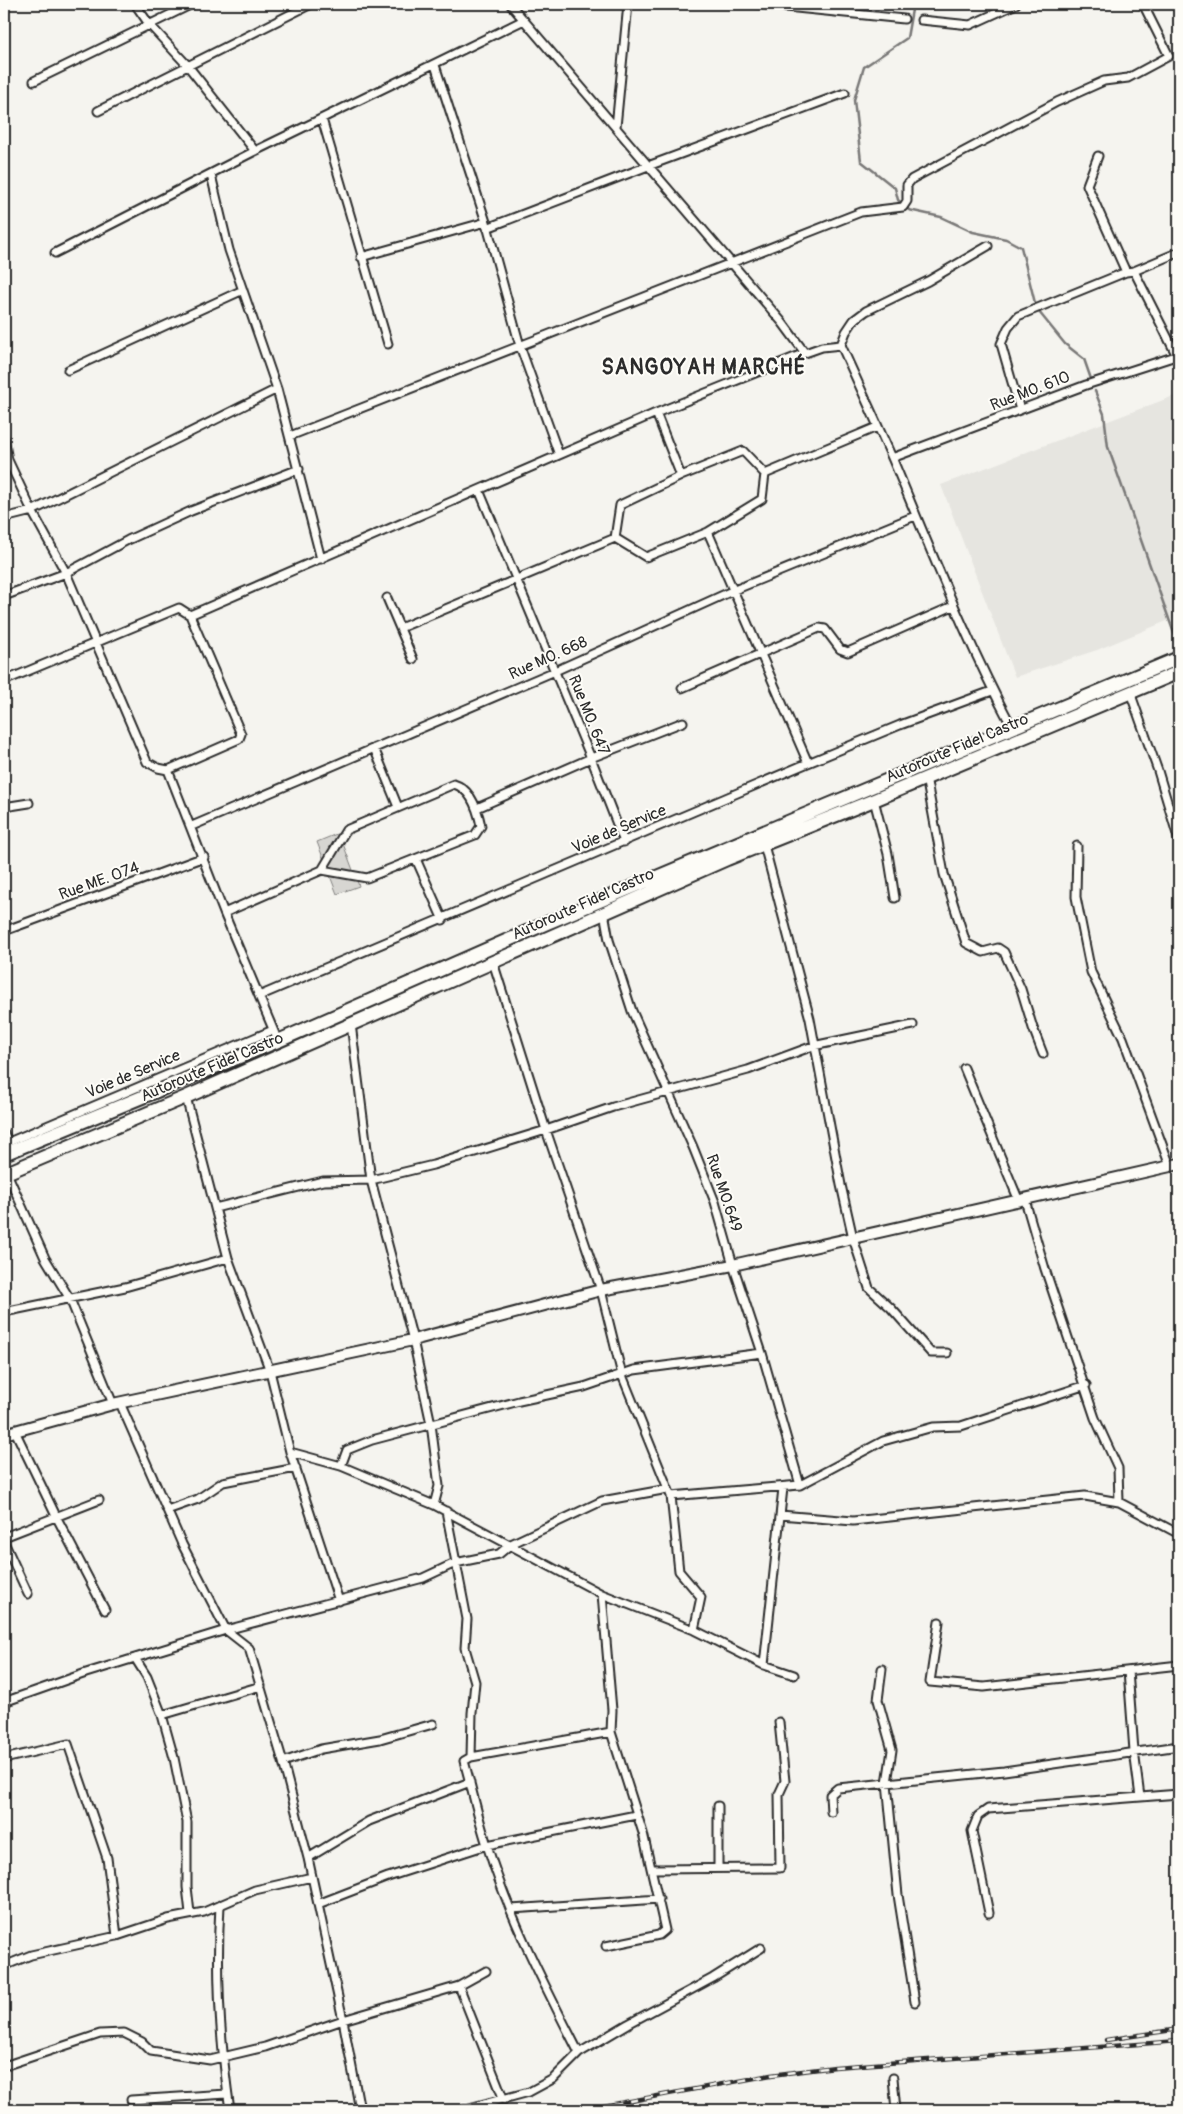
<svg xmlns="http://www.w3.org/2000/svg" width="1183" height="2114" viewBox="0 0 1183 2114" font-family="Pangolin,sans-serif">
	<style>
		.built { fill: #e6e5e0 }
		.green { fill: #d7d6d2; stroke: #81807e }
		.lines { fill: none; stroke-linecap: round; stroke-linejoin: round }
		.stream { stroke: #797877; stroke-width: 2.5 }
		.street-casing { stroke: #2b2b2b; stroke-width: 11 }
		.secondary-casing { stroke: #2b2b2b; stroke-width: 14 }
		.highway-casing { stroke: #2b2b2b; stroke-width: 16 }
		.street { stroke: #fdfcf7; stroke-width: 7 }
		.secondary { stroke: #fdfcf7; stroke-width: 10 }
		.highway { stroke: #fdfcf7; stroke-width: 12 }
		.rail-casing { stroke: #2b2b2b; stroke-width: 4.5 }
		.rail { stroke: #fdfcf7; stroke-width: 2.5; stroke-dasharray: 8; stroke-linecap: butt }
		.labels { text-anchor: middle; dominant-baseline: central; stroke-width: 4; stroke-linejoin: round; paint-order: stroke }
		.street-label { font-size: 16px; fill: #2b2b2b; stroke: #fdfcf7 }
		.district-label { font-size: 21px; font-weight: bold; letter-spacing: 1px; fill: #2b2b2b; stroke: #fdfcf7 }
	</style>
	<rect width="100%" height="100%" fill="#f5f4ef"/>
	<filter id="ink" filterUnits="userSpaceOnUse"><feTurbulence type="fractalNoise" baseFrequency=".02" numOctaves="2"/><feDisplacementMap in="SourceGraphic" scale="10" xChannelSelector="R" yChannelSelector="G"/><feConvolveMatrix kernelMatrix="1 2 1 2 8 2 1 2 1" color-interpolation-filters="sRGB"/></filter>
	<g filter="url(#ink)">
		<path class="built" d="M1179 394V616L1097 650 1015 677 941 485Z"/>
		<path class="green" d="M339 833 359 886 337 894 317 842Z"/>
		<g class="lines">
			<path class="stream" d="M913 4 907 38 864 67 854 100 861 161 895 188 898 200 909 210 941 217 973 232 1006 239 1021 247 1035 303
				M1039 312 1065 344 1084 359 1091 379
				M1095 391 1104 414 1108 447 1175 636"/>
			<g class="street-casing">
				<path id="street" d="M135 4 149 24 188 66 255 151
					M510 4 782 322 805 353 822 347 841 345C858 383 876 421 893 460 931 550 966 641 1012 727
					M757 4 904 19
					M921 20 970 25 1016 4
					M435 65 486 222 520 346 559 455
					M34 81 192 4
					M98 111 311 4
					M322 119 388 344
					M616 127 628 4
					M1098 156 1087 185 1126 272
					M211 175 229 250 277 389 321 559
					M487 228 648 166 845 93
					M55 253 255 151 524 20
					M361 257 486 222
					M1134 271 1177 356
					M841 345 846 332 854 320 866 311 928 281 988 246
					M68 370 243 290
					M1020 410 1001 344 1008 328 1018 316 1126 272 1134 271 1179 252
					M656 413 681 476
					M290 436 861 212 903 207 907 201V185L912 179 1057 102 1104 81 1128 78 1169 56 1143 4
					M4 438 8 460 32 511 66 573 147 762 158 768 168 770 239 739 241 734 190 615 656 413 805 353
					M892 458 1086 385 1179 355
					M479 490 591 758 624 842
					M4 518 32 511 277 389
					M708 532 808 763
					M615 538 646 557 708 532 762 499 765 474 877 427
					M4 596 66 573 128 540 191 511 299 469
					M387 598 413 659
					M400 628 615 538 620 505 681 476 743 451 765 474
					M4 681 179 608 190 615
					M682 688 819 628 825 629 840 649 848 652 953 606
					M1130 692 1158 771 1179 841
					M374 748 398 807
					M168 770 224 913 278 1041
					M926 777 944 874 966 943 983 952 998 948 1004 952 1021 989 1033 1028 1043 1054
					M874 800 888 854 895 898
					M4 807 29 803
					M477 808 591 758 683 722
					M192 826 555 671 732 591 915 516
					M764 845 810 1019 841 1185 853 1238 869 1288 891 1308 931 1353H947
					M1077 846 1076 897 1091 972 1123 1038 1170 1166
					M416 859 443 920
					M604 912 609 940 632 1011 693 1147 715 1202 733 1265 762 1353 800 1485 671 1496
					M224 913 322 870 346 830 454 784C471 789 478 811 481 826L475 835 367 878 322 870
					M4 931 204 857
					M493 962 546 1130 601 1290 622 1375 671 1496 679 1571 701 1597 694 1630
					M259 996 808 763 900 725 992 691
					M351 1024 371 1180 413 1340 431 1424 439 1486 434 1505
					M964 1068 1019 1201
					M186 1097 228 1258 270 1371 290 1452 339 1601
					M4 1133 8 1142
					M4 1144 273 1030
					M7 1173 45 1258 70 1299 113 1404
					M1025 1200 1045 1269 1095 1418 1118 1468 1119 1502
					M215 1208 323 1181 371 1180 433 1165 546 1130 613 1107 748 1070 813 1046 913 1025
					M4 1312 125 1287 228 1258
					M120 1403 182 1544 226 1630 249 1648 283 1762 308 1858 343 2020 360 2110
					M15 1431 57 1518 105 1610
					M290 1452 341 1466 434 1505 602 1594 694 1630 764 1665 794 1675
					M341 1466 347 1450 372 1440 519 1401 584 1387 634 1370 762 1353
					M800 1485 883 1441 933 1427 961 1426 1086 1385
					M167 1510 198 1499 223 1482 296 1468
					M446 1511 467 1619 465 1648 475 1682 472 1713 471 1757
					M780 1515 853 1521 1085 1496 1119 1502 1179 1534
					M4 1537 99 1500
					M4 1542 28 1594
					M602 1594 612 1710 611 1732 643 1833 665 1930 659 1935 606 1946
					M939 1622 930 1682 984 1687 1179 1665
					M135 1658 147 1677 162 1715
					M764 1665 783 1488
					M882 1669 878 1700 892 1750 887 1783 898 1895 915 2002
					M1128 1671 1134 1751 1140 1797
					M4 1702 86 1673 226 1630 423 1578 455 1563 499 1554 511 1544 602 1501 668 1489
					M4 1759 68 1744 107 1858 117 1936
					M283 1762 321 1749 380 1739 433 1724
					M831 1812 830 1795 838 1788 1004 1771 1179 1746
					M308 1858 369 1821 470 1782
					M718 1868V1806
					M652 1869 780 1868 779 1794 785 1781 779 1722
					M318 1904 388 1877 487 1845 636 1815
					M220 1905C216 1974 220 2042 230 2110
					M511 1909 659 1899
					M190 1913 187 1887V1822L174 1758 162 1715 261 1686
					M989 1913 972 1831 978 1816 988 1809 1179 1794
					M4 1966 31 1955 117 1936 168 1919 204 1912 255 1890 312 1877
					M459 1986 486 1971
					M579 2053C545 1986 509 1917 487 1845 478 1817 472 1789 464 1761L471 1757 611 1732
					M4 2066 100 2034 124 2033 142 2042 151 2051 210 2060 265 2047 343 2020 459 1986 504 2100
					M893 2078 896 2110
					M131 2100 227 2094
					M462 2110 529 2092 553 2079 579 2053 628 2024 713 1978 761 1948"/>
			</g>
			<g class="secondary-casing">
				<path id="secondary" d="M4 1434 113 1404 413 1340 601 1290 733 1265 1179 1164"/>
			</g>
			<g class="highway-casing">
				<path id="highway" d="M4 1154 278 1041 547 923 1179 658
					M4 1174 186 1097 727 859 874 800 1179 672"/>
			</g>
			<use href="#street" class="street"/>
			<use href="#secondary" class="secondary"/>
			<use href="#highway" class="highway"/>
			<g class="rail-casing">
				<path id="rail" d="M1106 2040 1179 2029
					M582 2110 771 2075 835 2067 1179 2041"/>
			</g>
			<use href="#rail" class="rail"/>
		</g>
	</g>
	<g class="labels">
		<g class="street-label">
			<text transform="translate(1030 391) rotate(-21)">Rue MO. 610</text>
			<text transform="translate(548 658) rotate(-24)">Rue MO. 668</text>
			<text transform="translate(589 715) rotate(68)">Rue MO. 647</text>
			<text transform="translate(957 748) rotate(-23)">Autoroute Fidel Castro</text>
			<text transform="translate(619 829) rotate(-23)">Voie de Service</text>
			<text transform="translate(99 881) rotate(-20)">Rue ME. 074</text>
			<text transform="translate(583 904) rotate(-24)">Autoroute Fidel Castro</text>
			<text transform="translate(212 1067) rotate(-23)">Autoroute Fidel Castro</text>
			<text transform="translate(133 1074) rotate(-23)">Voie de Service</text>
			<text transform="translate(724 1193) rotate(71)">Rue MO.649</text>
		</g>
		<g class="district-label">
			<text x="704" y="367">SANGOYAH MARCHÉ</text>
		</g>
	</g>
	<rect width="1183" height="2114" fill="none" stroke="#fdfcf7" stroke-width="20"/>
	<rect x="10" y="10" width="1163" height="2094" fill="none" stroke="#2b2b2b" stroke-width="2" filter="url(#ink)"/>
</svg>
